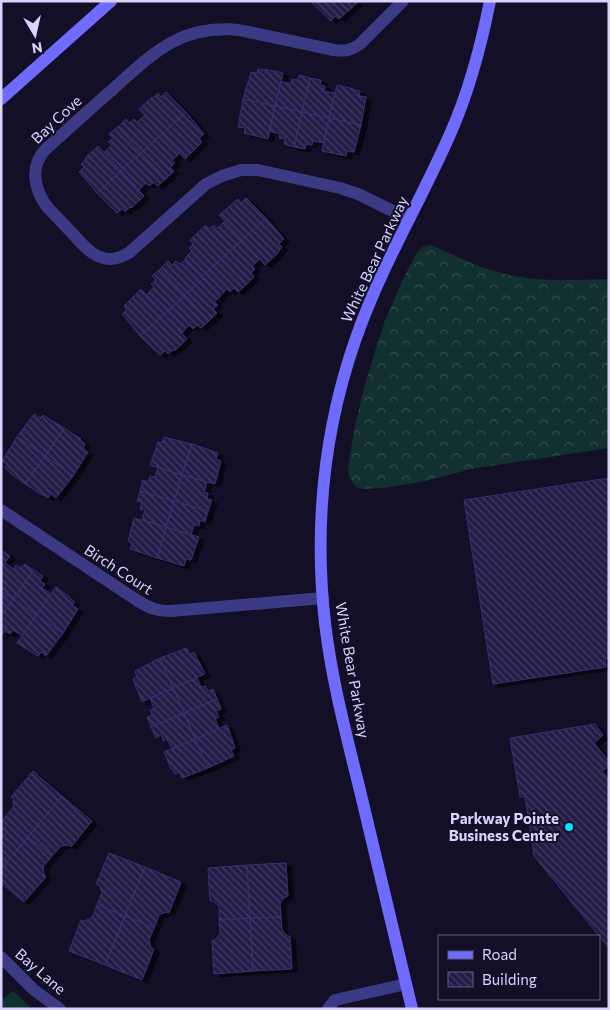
<svg xmlns="http://www.w3.org/2000/svg" width="610" height="1010" viewBox="0 0 610 1010" font-family="Commissioner,sans-serif">
	<style>
		.green { fill: #12302f }
		.forest { fill: url(#forest-crowns) }
		.building { fill: url(#building-back-hatch); stroke: #3b2d73; filter: url(#shadow) }
		.lines { fill: none; stroke-linecap: round; stroke-linejoin: round }
		.street { stroke: #3d3a85; stroke-width: 12 }
		.secondary { stroke: #6f6bff; stroke-width: 12 }
		.poi-dot { fill: #00e5ff; stroke: #130f26; stroke-width: 2 }
		.labels { text-anchor: middle; dominant-baseline: central; stroke-width: 4; stroke-linejoin: round; paint-order: stroke }
		.street-label { font-size: 15px; fill: #d9d4ff; stroke: #130f26 }
		.poi-label { font-size: 15px; font-weight: bold; fill: #d9d4ff; stroke: #130f26; text-anchor: end }
	</style>
	<defs>
		<pattern id="forest-crowns" width="20" height="18" patternUnits="userSpaceOnUse" patternTransform="scale(1.25)"><rect width="20" height="18" fill="#12302f"/><path d="M2 6a3 3 0 1 1 6 0M12 15a3 3 0 1 1 6 0" fill="none" stroke="#344d4e"/></pattern>
		<pattern id="building-back-hatch" width="6" height="6" patternUnits="userSpaceOnUse" patternTransform="scale(1.25)"><rect width="6" height="6" fill="#241b47"/><path d="M-1 5l2 2M0 0l6 6M5-1l2 2" fill="none" stroke="#433b63"/></pattern>
		<filter id="shadow"><feDropShadow dx="5.5" dy="3" stdDeviation="0" flood-color="#0009"/></filter>
	</defs>
	<rect width="100%" height="100%" fill="#130f26"/>
	<path class="green" d="M13 991 32 1009H1V1001Z"/>
	<path class="forest" d="M430 245C451 253 472 265 494 271 531 283 570 280 609 279V448L471 469 426 481 383 488 365 489 358 488 354 485 349 477 348 467 355 426 365 384 378 342 385 321 402 281 416 254 422 247Z"/>
	<path class="building" d="M310 1H355L357 3 339 19 335 16 331 21Z
		M258 69 265 70V69L283 73 275 106 243 99 251 72 257 73Z
		M299 75 310 78 302 112 275 106 281 81 291 84 292 79 298 80Z
		M310 78 321 80 320 85 325 86 324 91 335 93 329 118 302 112Z
		M337 85 354 89V90L360 91 359 96 366 97 361 125 329 118Z
		M166 92 186 112 162 134 139 109 152 97 153 98 158 93 161 97Z
		M243 99 275 106 268 139 244 133 245 128 238 127Z
		M275 106 302 112 294 147 284 144 285 139 279 138 280 134 269 131Z
		M186 112 204 134 199 138 202 142 185 159 162 134Z
		M302 112 329 118 324 143 313 141 312 145 306 144 305 149 294 147Z
		M145 115 162 134 141 153 118 127 126 119 129 123 134 119 137 122Z
		M329 118 361 125 354 152 347 151 346 156 322 151Z
		M118 127 141 153 121 171 104 152 112 145 108 142 113 138 109 134Z
		M162 134 180 153 172 160 175 163 170 168 174 171 166 179 141 153Z
		M98 146 121 171 97 193 79 172 84 167 81 164 86 159 85 158Z
		M141 153 166 179 157 186 154 182 149 186 146 183 139 190 121 171Z
		M121 171 144 196 131 208 130 207 125 212 122 209 117 213 97 193Z
		M246 198 266 218 242 240 219 215 238 199 241 203Z
		M266 218 284 239 279 244 282 247 278 252V253L265 265 242 240Z
		M225 221 242 240 221 259 197 233 206 225 209 229 214 225 217 228Z
		M197 233 221 259 202 277 185 258 192 251 189 248 193 244 190 240Z
		M242 240 260 259 252 266 255 269 251 273 254 277 246 285 221 259Z
		M186 259 204 278 185 295 160 269 168 261 172 265 176 261 180 264Z
		M221 259 246 285 238 292 234 288 230 292 227 289 220 296 202 277Z
		M160 269 185 295 164 314 146 295 154 287 151 284 156 280 152 276Z
		M204 278 221 296 214 302 218 305 213 309 217 313 209 321 185 295Z
		M141 289 164 314 140 336 122 314 127 310 124 306Z
		M185 295 209 321 201 328 197 325 193 329 189 325 182 333 164 314Z
		M164 314 187 339 174 351 173 350 168 354 165 351 160 355 140 336Z
		M34 414 40 418 43 415 64 428 45 456 17 437Z
		M64 428 81 439 80 440 85 444 83 448 88 452 73 476 45 456Z
		M17 437 45 456 25 484 10 473V472L5 468 7 464 2 461Z
		M164 437 192 444 182 475 150 465 158 442 162 443Z
		M192 444 218 453 216 459 221 461 215 484 182 475Z
		M45 456 73 476 56 498 51 494 48 498 42 494V495L25 484Z
		M158 467 182 475 174 501 140 491 143 480 148 482 150 476 155 477Z
		M182 475 207 482 204 492 208 493 207 499 212 500 208 511 174 501Z
		M609 478V658L605 659 606 667 493 684 464 500Z
		M140 491 174 501 166 527 142 520 145 510 140 509 142 503 137 501Z
		M174 501 208 511 205 522 200 520 199 526 194 525 191 535 166 527Z
		M134 518 166 527 157 558 130 549 132 543 128 541Z
		M166 527 199 537 191 560 186 559 184 566 157 558Z
		M1 550 10 556 1 568Z
		M5 563 14 569 16 565 21 568 24 564 34 570 13 599 1 591V568Z
		M34 570 43 576 40 581 45 584 42 588 51 594 36 615 13 599Z
		M56 587 70 597V598L75 602 72 605 78 609 63 633 36 615Z
		M1 591 13 599 1 617Z
		M13 599 36 615 22 636 13 630 10 634 5 631 2 635 1 634V617Z
		M36 615 63 633 46 656 41 652 38 656 17 643Z
		M187 648 189 654 194 652 205 674 173 688 160 658Z
		M160 658 173 688 142 702 133 679 137 677 135 671Z
		M197 678 201 687 205 686 208 691 213 689 217 699 184 713 173 688Z
		M173 688 184 713 151 727 147 717 152 715 150 710 154 708 150 698Z
		M217 699 221 709 216 711 219 717 215 719 219 728 195 739 184 713Z
		M184 713 195 739 172 749 167 739 163 741 161 735 156 738 151 727Z
		M595 724 603 735 594 743 609 761V766L602 771 609 780V948L534 856 525 797H520L510 738Z
		M227 725 235 748 231 750 234 756 208 768 195 739Z
		M195 739 208 768 182 778 179 772 175 774 172 768 171 769 164 752Z
		M33 771 62 796 28 837 5 817 14 806 13 798 11 797Z
		M62 796 92 821 71 847 69 845 61 846 52 856 28 837Z
		M5 817 28 837 1 869V821Z
		M28 837 52 856 43 867 44 875 46 877 24 902 1 883V869Z
		M109 853 145 867 125 916 97 905 102 892 99 885 96 884Z
		M286 863 288 896 285 897 280 903 281 917 250 918 247 865Z
		M247 865 250 918 219 920V906L213 901H210L208 868Z
		M145 867 181 882 169 913 166 912 159 915 154 928 125 916Z
		M97 905 125 916 105 965 69 951 81 920 84 921 92 918Z
		M125 916 154 928 149 940 151 948 154 949 142 980 105 965Z
		M281 917 282 930 287 936H290L292 969 253 971 250 918Z
		M250 918 253 971 214 974 212 940H215L220 934 219 920Z"/>
	<g class="lines">
		<path class="street" d="M403 1 360 44C352 50 344 52 334 50L239 30C180 24 152 54 112 90 90 109 68 129 46 149 29 166 34 190 48 208 56 216 64 225 73 234 89 252 104 269 130 252L206 184 222 176 241 170H258L340 188 358 194 409 219
			M1 510 138 601C150 608 156 611 171 611L323 598
			M1 957 34 990 60 1009
			M328 1009 335 1000 406 984"/>
		<path class="secondary" d="M1 99 111 1
			M412 1009C395 939 378 869 362 799 348 741 332 683 325 623 314 527 324 429 356 338 381 266 421 201 451 132 469 91 481 46 490 1"/>
	</g>
	<circle class="poi-dot" cx="569" cy="827" r="5"/>
	<g class="labels">
		<g class="street-label">
			<text transform="translate(56 119) rotate(-43)">Bay Cove</text>
			<text transform="translate(374 259) rotate(-65)">White Bear Parkway</text>
			<text transform="translate(119 569) rotate(33)">Birch Court</text>
			<text transform="translate(353 670) rotate(80)">White Bear Parkway</text>
			<text transform="translate(41 971) rotate(41)">Bay Lane</text>
		</g>
		<g class="poi-label">
			<text x="559" y="818">Parkway Pointe<tspan x="559" dy="17">Business Center</tspan></text>
		</g>
	</g>
	<rect width="610" height="1010" fill="none" stroke="#d9d4ff" stroke-width="5"/>
	<rect x="438" y="935" width="162" height="65" fill="#130f26" stroke="#625e7d"/>
	<rect x="448" y="951" width="25" height="8" fill="#6f6bff" stroke="#625e7d"/>
	<text x="482" y="960" font-size="15" fill="#d9d4ff">Road</text>
	<rect x="448" y="972" width="25" height="15" fill="url(#building-back-hatch)" stroke="#625e7d"/>
	<text x="482" y="985" font-size="15" fill="#d9d4ff">Building</text>
	<g transform="translate(35 35) rotate(171)" stroke="#130f26" stroke-width="4" paint-order="stroke">
	<path d="M0-4L9 19L0 12L-9 19Z" fill="#d9d4ff"/>
	<text y="-8" font-size="14" font-weight="bold" text-anchor="middle" fill="#d9d4ff">N</text>
	</g>
</svg>
